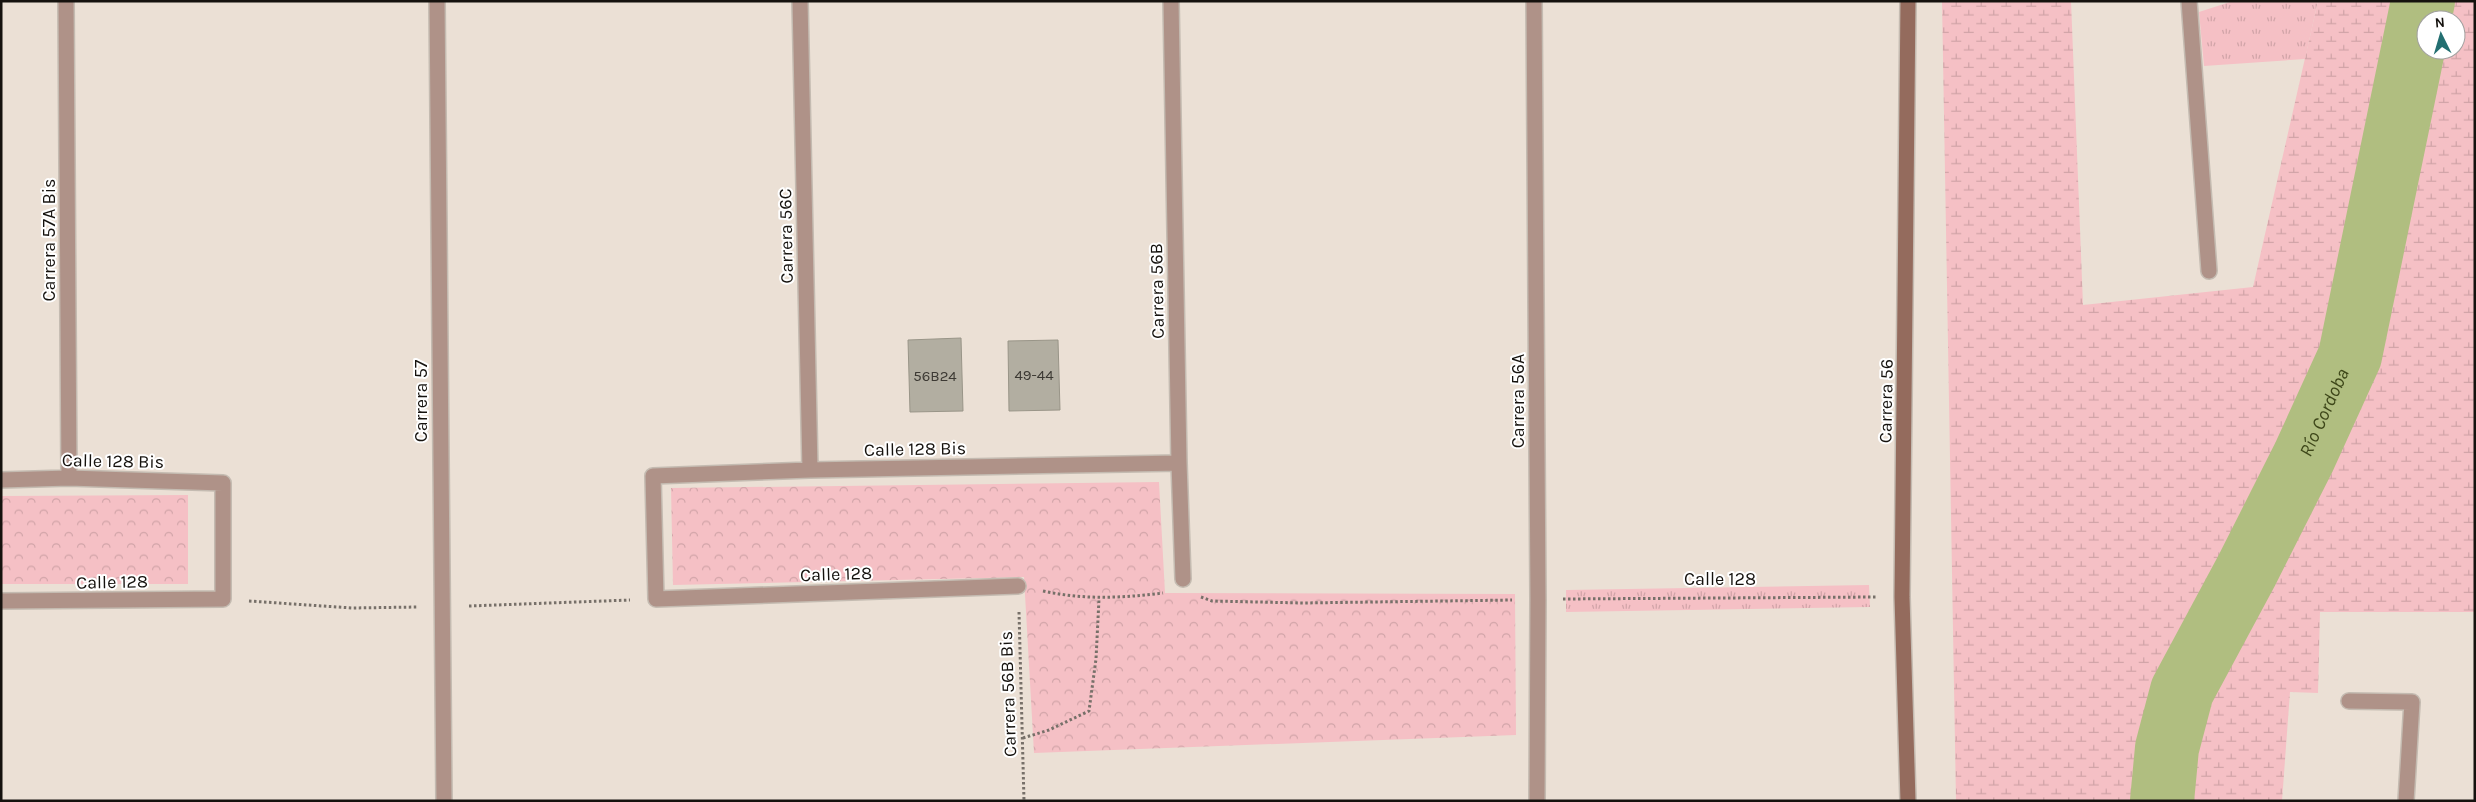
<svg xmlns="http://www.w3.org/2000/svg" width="2476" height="802" viewBox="0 0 2476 802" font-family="Karla,sans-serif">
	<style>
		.grass { fill: url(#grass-tufts) }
		.wetland { fill: url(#wetland-marsh); fill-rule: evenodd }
		.park { fill: url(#park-crowns) }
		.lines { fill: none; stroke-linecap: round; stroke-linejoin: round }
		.river { stroke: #b0be80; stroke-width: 64 }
		.building { fill: #b2aea1; stroke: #999588 }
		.street-casing { stroke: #c4bbb1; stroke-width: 18 }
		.secondary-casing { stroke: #c4bbb1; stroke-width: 18 }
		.path { stroke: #777069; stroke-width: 3; stroke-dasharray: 2.5 2.5; stroke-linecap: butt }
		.street { stroke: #af9288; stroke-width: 15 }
		.secondary { stroke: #946b5d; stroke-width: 15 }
		.labels { text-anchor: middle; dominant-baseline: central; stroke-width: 4; stroke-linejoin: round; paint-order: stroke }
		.number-label { font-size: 15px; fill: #3c3933 }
		.street-label { font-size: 18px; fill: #15120e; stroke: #fff }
		.water-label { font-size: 19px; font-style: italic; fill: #3e4719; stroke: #fff }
	</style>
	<defs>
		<pattern id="grass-tufts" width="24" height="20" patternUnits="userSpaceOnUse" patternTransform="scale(1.25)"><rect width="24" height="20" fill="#f5c0c5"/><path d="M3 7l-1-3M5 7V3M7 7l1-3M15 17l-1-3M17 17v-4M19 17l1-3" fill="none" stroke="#d1a4a8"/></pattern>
		<pattern id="wetland-marsh" width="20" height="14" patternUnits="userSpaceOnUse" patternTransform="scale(1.25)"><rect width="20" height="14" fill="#f5c0c5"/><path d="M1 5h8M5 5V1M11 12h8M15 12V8" fill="none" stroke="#d1a4a8"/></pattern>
		<pattern id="park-crowns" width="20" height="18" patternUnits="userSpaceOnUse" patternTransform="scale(1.25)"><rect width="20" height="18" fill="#f5c0c5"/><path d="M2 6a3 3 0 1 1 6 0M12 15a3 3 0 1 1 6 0" fill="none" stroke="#d1a4a8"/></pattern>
	</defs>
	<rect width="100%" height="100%" fill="#ebe0d5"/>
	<path class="grass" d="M2233 1H2318L2305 59 2204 66 2199 12Z
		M1869 585 1870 607 1566 612V590Z"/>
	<path class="wetland" d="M1942 1H2071L2083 305 2253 287 2318 1H2475V612H2320L2318 693 2290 692 2282 801H1956ZM2426 20H2456V50H2426Z"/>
	<path class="park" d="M1159 482 1165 593 1515 594 1516 735 1034 753 1024 577 673 585 671 488Z
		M188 495V584H1V496Z"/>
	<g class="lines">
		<path class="river" id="s1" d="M2162 801 2167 748 2182 691 2247 570 2304 457 2350 356 2423 1"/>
	</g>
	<path class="building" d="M961 338 963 411 910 412 908 340Z
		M1058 340 1060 410 1009 411 1008 341Z"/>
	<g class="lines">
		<g class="street-casing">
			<path id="street" d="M66 1 69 478
				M437 1 444 801
				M800 1 810 470
				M1171 1 1179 463 1183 579
				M1534 1 1538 599 1537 801
				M2189 1 2209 271
				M1 480 69 478 223 483V599L1 601
				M1018 586 656 599 653 476 810 470 1179 463
				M2349 701 2412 702 2406 801"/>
		</g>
		<g class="secondary-casing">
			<path id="secondary" d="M1908 801 1902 597 1908 1"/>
		</g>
		<path class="path" d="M1043 591C1084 600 1122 598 1163 593
			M1201 597 1212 601 1303 603 1512 600
			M1563 599 1877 597
			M249 601 352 608 418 607
			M469 606 630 600
			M1019 612 1024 801
			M1023 738 1049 730 1089 711 1096 659 1099 599"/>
		<use href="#street" class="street"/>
		<use href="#secondary" class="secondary"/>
	</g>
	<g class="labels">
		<g class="number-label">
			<text x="1034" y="375">49-44</text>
			<text x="935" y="376">56B24</text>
		</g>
		<g class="street-label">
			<text transform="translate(786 236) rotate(-91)">Carrera 56C</text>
			<text transform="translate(49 240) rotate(-90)">Carrera 57A Bis</text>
			<text transform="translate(1157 291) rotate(-91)">Carrera 56B</text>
			<text transform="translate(421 401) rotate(-90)">Carrera 57</text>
			<text transform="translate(1518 401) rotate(-90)">Carrera 56A</text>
			<text transform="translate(1886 401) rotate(-89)">Carrera 56</text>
			<text transform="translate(915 449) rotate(-1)">Calle 128 Bis</text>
			<text transform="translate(113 461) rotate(1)">Calle 128 Bis</text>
			<text transform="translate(836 574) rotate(-2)">Calle 128</text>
			<text x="1720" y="579">Calle 128</text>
			<text transform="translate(112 582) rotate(-1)">Calle 128</text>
			<text transform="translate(1008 694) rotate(-92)">Carrera 56B Bis</text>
		</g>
		<g class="water-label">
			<text stroke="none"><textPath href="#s1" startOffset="425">Río Cordoba</textPath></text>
		</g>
	</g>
	<rect width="2476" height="802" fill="none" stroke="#15120e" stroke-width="5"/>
	<g transform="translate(2441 35) rotate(355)"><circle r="24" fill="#ffffff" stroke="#a1a09f"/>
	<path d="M0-4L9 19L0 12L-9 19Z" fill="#236f71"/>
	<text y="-8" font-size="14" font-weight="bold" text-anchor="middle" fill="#15120e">N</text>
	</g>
</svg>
